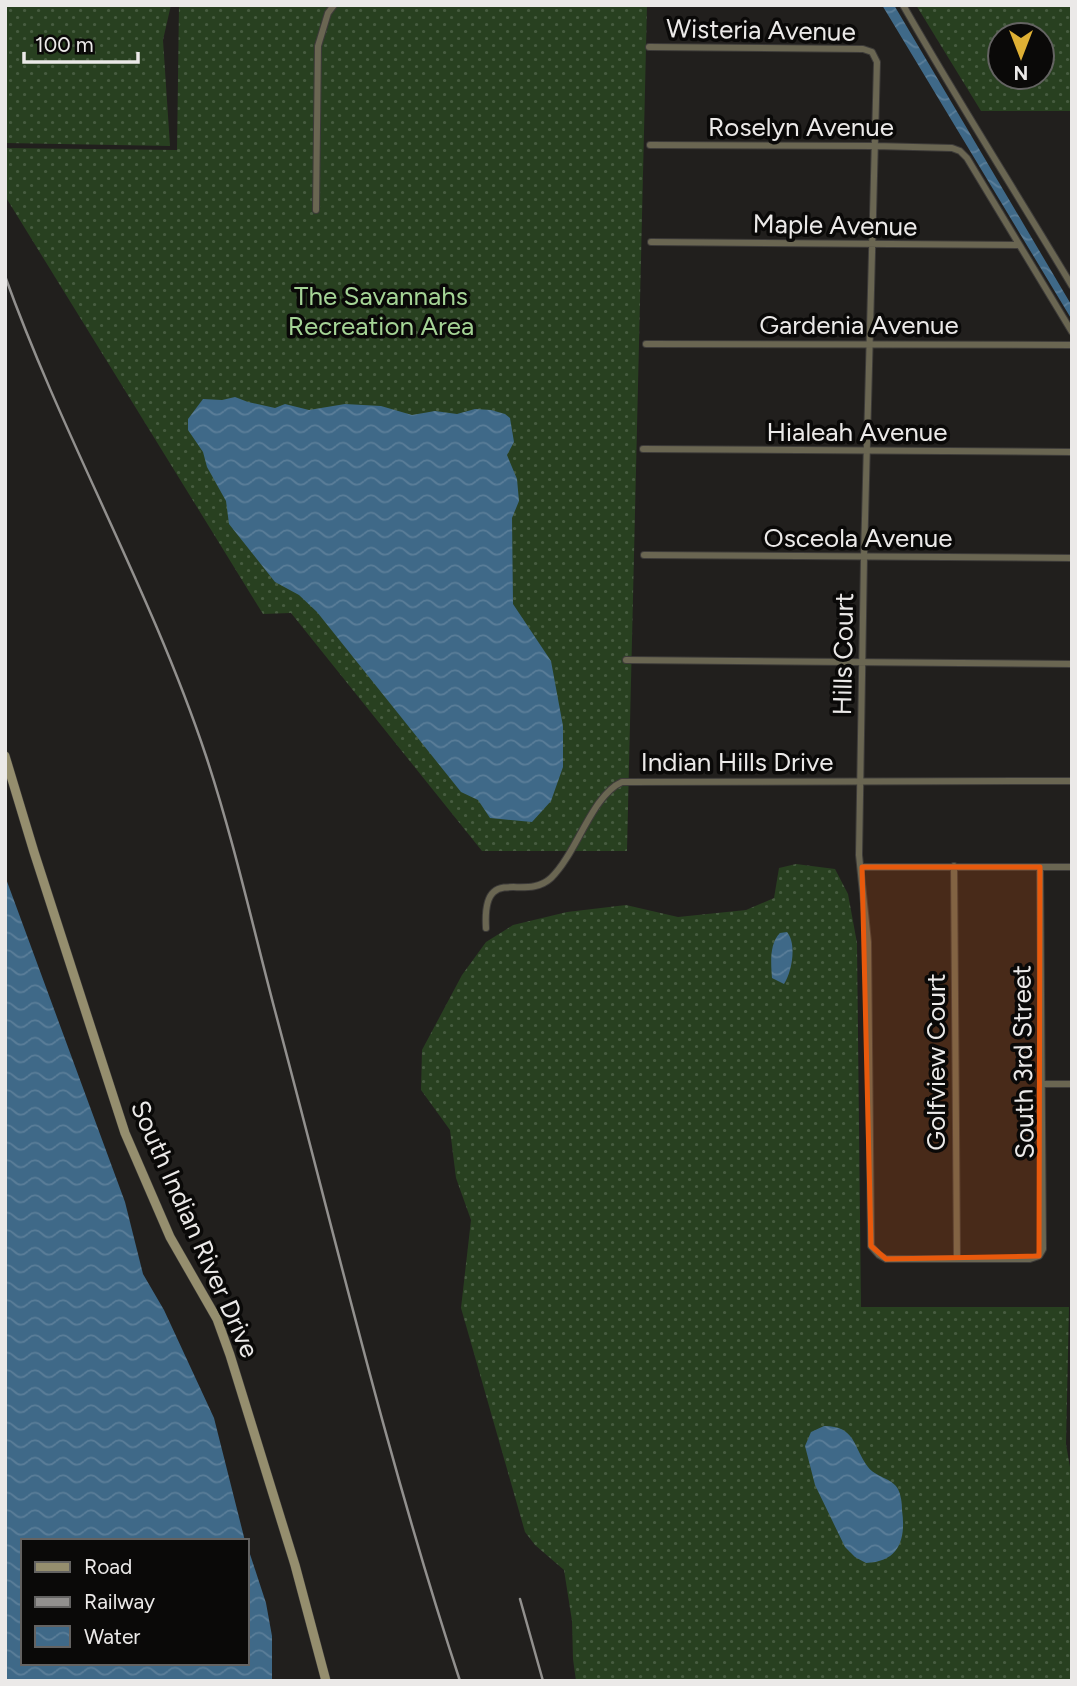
<svg xmlns="http://www.w3.org/2000/svg" width="1077" height="1686" viewBox="0 0 1077 1686" font-family="Figtree,sans-serif">
	<style>
		.grass { fill: url(#grass-dots); fill-rule: evenodd }
		.water { fill: url(#water-waves) }
		.lines { fill: none; stroke-linecap: round; stroke-linejoin: round }
		.minor-casing { stroke: #3d3b39; stroke-width: 8 }
		.secondary-casing { stroke: #3d3b39; stroke-width: 10 }
		.minor { stroke: #6a6652; stroke-width: 6 }
		.secondary { stroke: #958e6e; stroke-width: 9 }
		.rail { stroke: #92908e; stroke-width: 2.5 }
		.marked { fill: #e8590c; fill-opacity: 0.2; stroke: #e8590c; stroke-width: 5; stroke-linejoin: round }
		.labels { text-anchor: middle; dominant-baseline: central; stroke-width: 7; stroke-linejoin: round; paint-order: stroke }
		.street-label { font-size: 26px; fill: #ebe9e8; stroke: #0a0908 }
		.park-label { font-size: 26px; fill: #a5d496; stroke: #0a0908 }
	</style>
	<defs>
		<pattern id="grass-dots" width="8" height="8" patternUnits="userSpaceOnUse" patternTransform="scale(1.75)"><rect width="8" height="8" fill="#284020"/><path d="M2 2h.1M6 6h.1" fill="none" stroke="#475c40" stroke-width="1.8" stroke-linecap="round"/></pattern>
		<pattern id="water-waves" width="16" height="10" patternUnits="userSpaceOnUse" patternTransform="scale(1.75)"><rect width="16" height="10" fill="#3f6988"/><path d="M0 5q4-4 8 0t8 0" fill="none" stroke="#5b7e99"/></pattern>
	</defs>
	<rect width="100%" height="100%" fill="#211f1d"/>
	<path class="grass" d="M5 5H171L163 40 170 146 5 143Z
		M179 5H647L627 851H482L291 613 263 614 5 196V148L177 150Z
		M916 5H1072V111H981ZM1000 35H1042V77H1000Z
		M796 864 835 869 848 894 857 943 861 1307H1069L1066 1444 1072 1479V1681H576L573 1659 572 1621 564 1570 535 1545 525 1532 461 1308 471 1220 456 1178 450 1130 421 1090 422 1050 462 975 486 942 513 925 567 912 626 905 678 917 746 910 774 898 779 868Z"/>
	<path class="water" d="M882 5H894L1072 306V320Z
		M235 397 248 402 275 408 285 404 309 410 345 404 381 406 412 415 435 411 457 414 475 409 491 410 505 414 510 418 514 442 507 455 517 479 519 501 512 518 513 604 551 661 563 726V767L551 801 532 822 490 818 478 800 461 792 317 612 299 595 275 582 229 524 226 501 207 467 203 452 188 430V419L203 399 222 400Z
		M5 876 125 1202 143 1274 164 1310 214 1418 245 1541H23V1663H247V1545L266 1603 272 1636V1681H5Z
		M787 932C797 944 792 972 784 984L772 978C771 964 769 944 780 933Z
		M824 1426C856 1426 853 1447 868 1467 875 1477 892 1478 898 1489 901 1495 902 1503 902 1510 906 1538 900 1562 866 1563L855 1557 845 1547 815 1485 805 1446 811 1432Z"/>
	<g class="lines">
		<g class="minor-casing">
			<path id="minor" d="M903 5C957 100 1016 192 1072 286
				M649 47 863 49 872 52 877 62 864 557 859 855 868 942 871 1246 879 1255 886 1259H1030L1039 1256 1043 1249 1040 867
				M650 145 875 146 952 148 960 151 967 158 1072 332
				M316 210 318 46 328 13 334 5
				M651 242 1019 245
				M646 344 1072 345
				M643 449 1072 452
				M644 555 1072 558
				M626 660 1072 664
				M954 866 957 1259
				M862 867H1072
				M486 928C482 861 524 903 551 878 577 853 592 795 622 782L1072 781
				M1043 1084H1072"/>
		</g>
		<g class="secondary-casing">
			<path id="secondary" d="M5 756 34 852 125 1133 170 1237 217 1319 230 1355 295 1565 326 1681"/>
		</g>
		<use href="#minor" class="minor"/>
		<use href="#secondary" class="secondary"/>
		<path class="rail" d="M5 276C64 440 151 591 206 756 233 838 252 923 274 1007 334 1232 387 1459 460 1681
			M520 1599 543 1681"/>
	</g>
	<path class="marked" d="M862 867H1040L1039 1256 886 1259 871 1246Z"/>
	<g class="labels">
		<g class="street-label">
			<text transform="translate(761 30) rotate(1)">Wisteria Avenue</text>
			<text x="801" y="127">Roselyn Avenue</text>
			<text transform="translate(835 225) rotate(1)">Maple Avenue</text>
			<text x="859" y="325">Gardenia Avenue</text>
			<text x="857" y="432">Hialeah Avenue</text>
			<text x="858" y="538">Osceola Avenue</text>
			<text transform="translate(843 654) rotate(-89)">Hills Court</text>
			<text x="737" y="762">Indian Hills Drive</text>
			<text transform="translate(936 1062) rotate(-90)">Golfview Court</text>
			<text transform="translate(1023 1062) rotate(-91)">South 3rd Street</text>
			<text transform="translate(195 1229) rotate(66)">South Indian River Drive</text>
		</g>
		<g class="park-label">
			<text x="381" y="296">The Savannahs<tspan x="381" dy="30">Recreation Area</tspan></text>
		</g>
	</g>
	<rect width="1077" height="1686" fill="none" stroke="#ebe9e8" stroke-width="14"/>
	<rect x="21" y="1539" width="228" height="126" fill="#0a0908" stroke="#646362" stroke-width="2"/>
	<rect x="35" y="1562" width="35" height="10" fill="#958e6e" stroke="#646362" stroke-width="2"/>
	<text x="84" y="1574" font-size="21" fill="#ebe9e8">Road</text>
	<rect x="35" y="1597" width="35" height="10" fill="#92908e" stroke="#646362" stroke-width="2"/>
	<text x="84" y="1609" font-size="21" fill="#ebe9e8">Railway</text>
	<rect x="35" y="1626" width="35" height="21" fill="url(#water-waves)" stroke="#646362" stroke-width="2"/>
	<text x="84" y="1644" font-size="21" fill="#ebe9e8">Water</text>
	<g transform="translate(1021 56) rotate(180)"><circle r="33" fill="#0a0908" stroke="#646362" stroke-width="2"/>
	<path d="M0-5L12 26L0 18L-12 26Z" fill="#dfb034"/>
	<text y="-10" font-size="19" font-weight="bold" text-anchor="middle" fill="#ebe9e8">N</text>
	</g>
	<path d="M24 52v10h114v-10" fill="none" stroke="#ebe9e8" stroke-width="3.5"/>
	<text x="35" y="52" font-size="21" fill="#ebe9e8" stroke="#0a0908" stroke-width="5" paint-order="stroke">100 m</text>
</svg>
